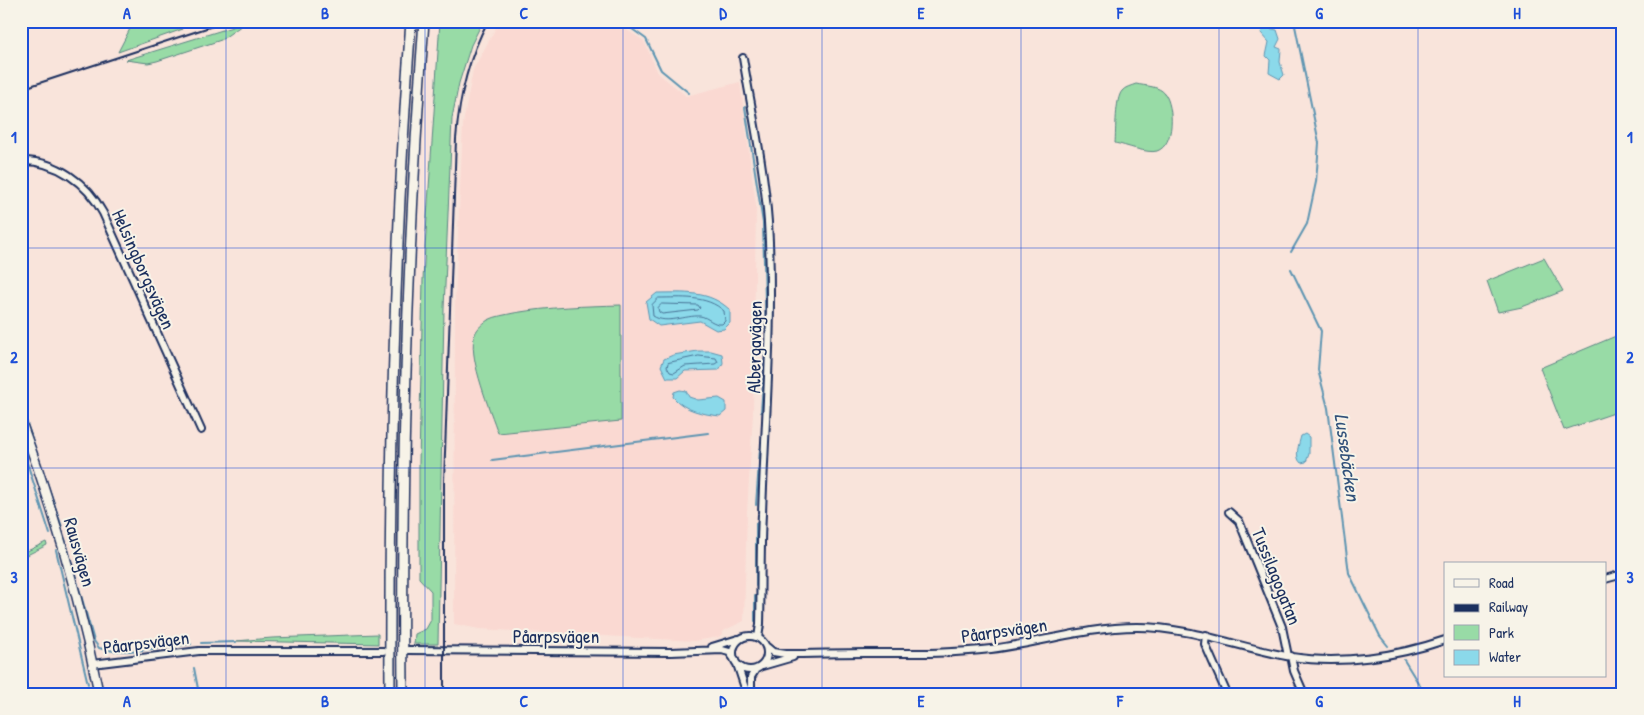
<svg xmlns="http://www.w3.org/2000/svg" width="1644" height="715" viewBox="0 0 1644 715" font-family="'Patrick Hand',sans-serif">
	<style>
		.built { fill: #fad9d2; fill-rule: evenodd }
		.green { fill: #98dba6; stroke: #5a8582 }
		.water { fill: #8bd9ea; stroke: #5e95b2 }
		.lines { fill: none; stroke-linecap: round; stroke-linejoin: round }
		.shore { stroke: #487396; stroke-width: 1 }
		.stream { stroke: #5e95b2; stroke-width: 2 }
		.minor-casing { stroke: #1b2f5e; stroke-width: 10 }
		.major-casing { stroke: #1b2f5e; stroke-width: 11 }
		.highway-casing { stroke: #1b2f5e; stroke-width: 12 }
		.minor { stroke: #f7f3e8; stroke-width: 6 }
		.major { stroke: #f7f3e8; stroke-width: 8 }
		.highway { stroke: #f7f3e8; stroke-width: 9 }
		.rail { stroke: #1b2f5e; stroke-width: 2 }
		.grid { fill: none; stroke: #1d4ed8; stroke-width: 1; stroke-opacity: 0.55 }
		.labels { text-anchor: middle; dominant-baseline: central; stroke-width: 4; stroke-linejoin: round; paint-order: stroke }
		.street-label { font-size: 19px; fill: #1b2f5e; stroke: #f7f3e8 }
		.water-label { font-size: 20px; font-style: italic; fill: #31517a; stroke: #f7f3e8 }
		.neatline { fill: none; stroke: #1d4ed8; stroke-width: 2 }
		.grid-label { font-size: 16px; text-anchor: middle; font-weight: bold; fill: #1d4ed8 }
	</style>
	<rect width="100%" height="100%" fill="#f9e4db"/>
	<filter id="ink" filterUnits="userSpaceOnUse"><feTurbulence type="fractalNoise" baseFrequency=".02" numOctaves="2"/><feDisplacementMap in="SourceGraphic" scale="10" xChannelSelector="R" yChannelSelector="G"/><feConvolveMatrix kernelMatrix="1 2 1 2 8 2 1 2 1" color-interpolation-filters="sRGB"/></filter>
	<g filter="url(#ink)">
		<path class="built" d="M540 21H609L616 23 644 41 658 73 686 96 740 82 756 206 753 414 747 512 744 621 725 630 719 637 694 641 479 629 454 624 455 300 463 124 473 70 497 26ZM562 307 621 420 498 433 474 351 473 339 476 332 488 320 498 316Z"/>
		<path class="green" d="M134 21 183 29 118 52Z
			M440 21H483L471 45 459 83 452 118 444 309 438 644H414L415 634 426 629 431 620V591L419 578V462L423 279Z
			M245 23 221 40 157 61 148 63 126 60Z
			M1136 84C1145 86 1160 86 1165 94 1174 107 1175 145 1157 151 1148 154 1125 145 1115 143 1116 131 1115 99 1122 91 1125 87 1131 86 1136 84Z
			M1544 258 1563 291 1522 307 1498 312 1487 281Z
			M621 305V421L498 433C490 410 469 360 474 338 475 330 482 324 488 320 496 316 505 315 514 313 549 307 585 306 621 305Z
			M1623 333V410L1564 430 1540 368Z
			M46 542 47 545 21 558V554Z
			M378 634V644L236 641 272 638Z"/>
		<path class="water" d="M1263 27 1277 30 1280 39 1276 47 1281 49 1280 62 1284 75 1280 79 1269 73 1270 60 1266 56 1269 42 1261 33Z
			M657 293C684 293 709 290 730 310V323L724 329 716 330 700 321 659 326 649 319 646 302Z
			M698 351H711L722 354 723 363 719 370 685 371 677 378H667L661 366 664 359 673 355Z
			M680 390 686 391 689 397 698 400 719 398 726 402V411L720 416C703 414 685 411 673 397L674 392Z
			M1305 434 1309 437V454L1306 462 1301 463C1294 457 1299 444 1301 436Z"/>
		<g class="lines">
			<path class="shore" d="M659 298C681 298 707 295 724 311L725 321 722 324C713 325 708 317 700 316 685 315 667 325 653 316L652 305Z
				M662 304 698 305 700 308 698 310 662 314 659 312 658 308Z
				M699 356 716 358 718 362 715 364 685 366 674 373 670 372 667 367 668 363Z"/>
			<path class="stream" d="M621 21 646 39 661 70 689 93
				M510 22 512 21
				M745 107 763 223 766 340 761 412
				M1291 252 1307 224 1316 182 1319 143 1294 21
				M1291 269 1321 331 1318 370 1328 408 1349 573 1380 636 1388 646
				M21 406 62 527
				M21 444 50 534
				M492 460 708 433
				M756 505 760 449
				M65 539 94 641 99 648C121 656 167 646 191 644
				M56 550 88 684
				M756 586V523
				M755 596V621
				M201 643 236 642
				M1404 660 1425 694
				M194 668 199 694
				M90 692 91 694"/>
			<g class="minor-casing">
				<path id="minor" d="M743 58C752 112 764 167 768 222 774 320 765 417 762 514 760 551 761 587 760 624L758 638
					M21 161C56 160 87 183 103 213L201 430
					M1229 512 1239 521 1282 627 1288 656
					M1605 579 1623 574
					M1206 635 1205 644 1227 694
					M733 653a17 17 0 1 1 34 0a17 17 0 1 1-34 0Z
					M712 647 738 639
					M767 647 773 652 786 654C813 654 839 653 866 653 908 653 949 654 991 649 1039 643 1087 627 1137 627 1191 627 1239 648 1292 657 1342 665 1398 656 1445 640
					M408 650 671 652 722 650 729 652 735 660
					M1291 656 1294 671 1304 694
					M92 664 199 651H383
					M737 664 747 694
					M762 666 793 657
					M751 694V677L756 669"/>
			</g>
			<g class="major-casing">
				<path id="major" d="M21 421C54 510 80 601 99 694"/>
			</g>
			<g class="highway-casing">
				<path id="highway" d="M390 694C389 469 394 245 411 21
					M403 694C401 469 407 245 424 21"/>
			</g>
			<use href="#minor" class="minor"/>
			<use href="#major" class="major"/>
			<use href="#highway" class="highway"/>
			<path class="rail" d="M21 89 228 21
				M444 694V481L456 139C459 98 468 58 488 21"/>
		</g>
	</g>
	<path class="grid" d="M226 21V694M425 21V694M623 21V694M822 21V694M1021 21V694M1219 21V694M1418 21V694M21 248H1623M21 468H1623"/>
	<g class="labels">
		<g class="street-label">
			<text transform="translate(144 269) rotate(66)">Helsingborgsvägen</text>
			<text transform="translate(754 347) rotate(-89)">Albergavägen</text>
			<text transform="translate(80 552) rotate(74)">Rausvägen</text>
			<text transform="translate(1277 576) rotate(68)">Tussilagogatan</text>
			<text transform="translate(1004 630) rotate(-8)">Påarpsvägen</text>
			<text x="556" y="636">Påarpsvägen</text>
			<text transform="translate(146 642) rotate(-7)">Påarpsvägen</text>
		</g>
		<g class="water-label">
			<text transform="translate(1348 457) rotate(82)">Lussebäcken</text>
		</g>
	</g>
	<rect width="1644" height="715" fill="none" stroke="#f7f3e8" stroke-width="55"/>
	<rect x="1444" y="562" width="162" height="115" fill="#f7f3e8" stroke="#9fa5b1"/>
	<rect x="1454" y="579" width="25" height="8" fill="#f7f3e8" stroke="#9fa5b1"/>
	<text x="1489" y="588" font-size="15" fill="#1b2f5e">Road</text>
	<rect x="1454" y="604" width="25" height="8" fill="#1b2f5e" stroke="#9fa5b1"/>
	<text x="1489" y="612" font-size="15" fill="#1b2f5e">Railway</text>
	<rect x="1454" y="625" width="25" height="15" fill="#98dba6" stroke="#9fa5b1"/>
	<text x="1489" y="638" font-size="15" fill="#1b2f5e">Park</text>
	<rect x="1454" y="650" width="25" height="15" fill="#8bd9ea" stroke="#9fa5b1"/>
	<text x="1489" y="662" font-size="15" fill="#1b2f5e">Water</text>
	<rect x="28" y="28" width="1588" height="660" class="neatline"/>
	<g class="grid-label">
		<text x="127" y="19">A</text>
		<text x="325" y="19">B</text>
		<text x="524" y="19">C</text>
		<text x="723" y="19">D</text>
		<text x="921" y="19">E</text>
		<text x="1120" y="19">F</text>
		<text x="1319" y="19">G</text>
		<text x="1517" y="19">H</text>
		<text x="14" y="143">1</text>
		<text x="1630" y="143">1</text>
		<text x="14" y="363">2</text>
		<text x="1630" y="363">2</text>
		<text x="14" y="583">3</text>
		<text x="1630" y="583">3</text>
		<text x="127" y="707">A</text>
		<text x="325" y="707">B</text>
		<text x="524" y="707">C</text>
		<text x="723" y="707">D</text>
		<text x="921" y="707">E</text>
		<text x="1120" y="707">F</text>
		<text x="1319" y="707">G</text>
		<text x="1517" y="707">H</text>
	</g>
</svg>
